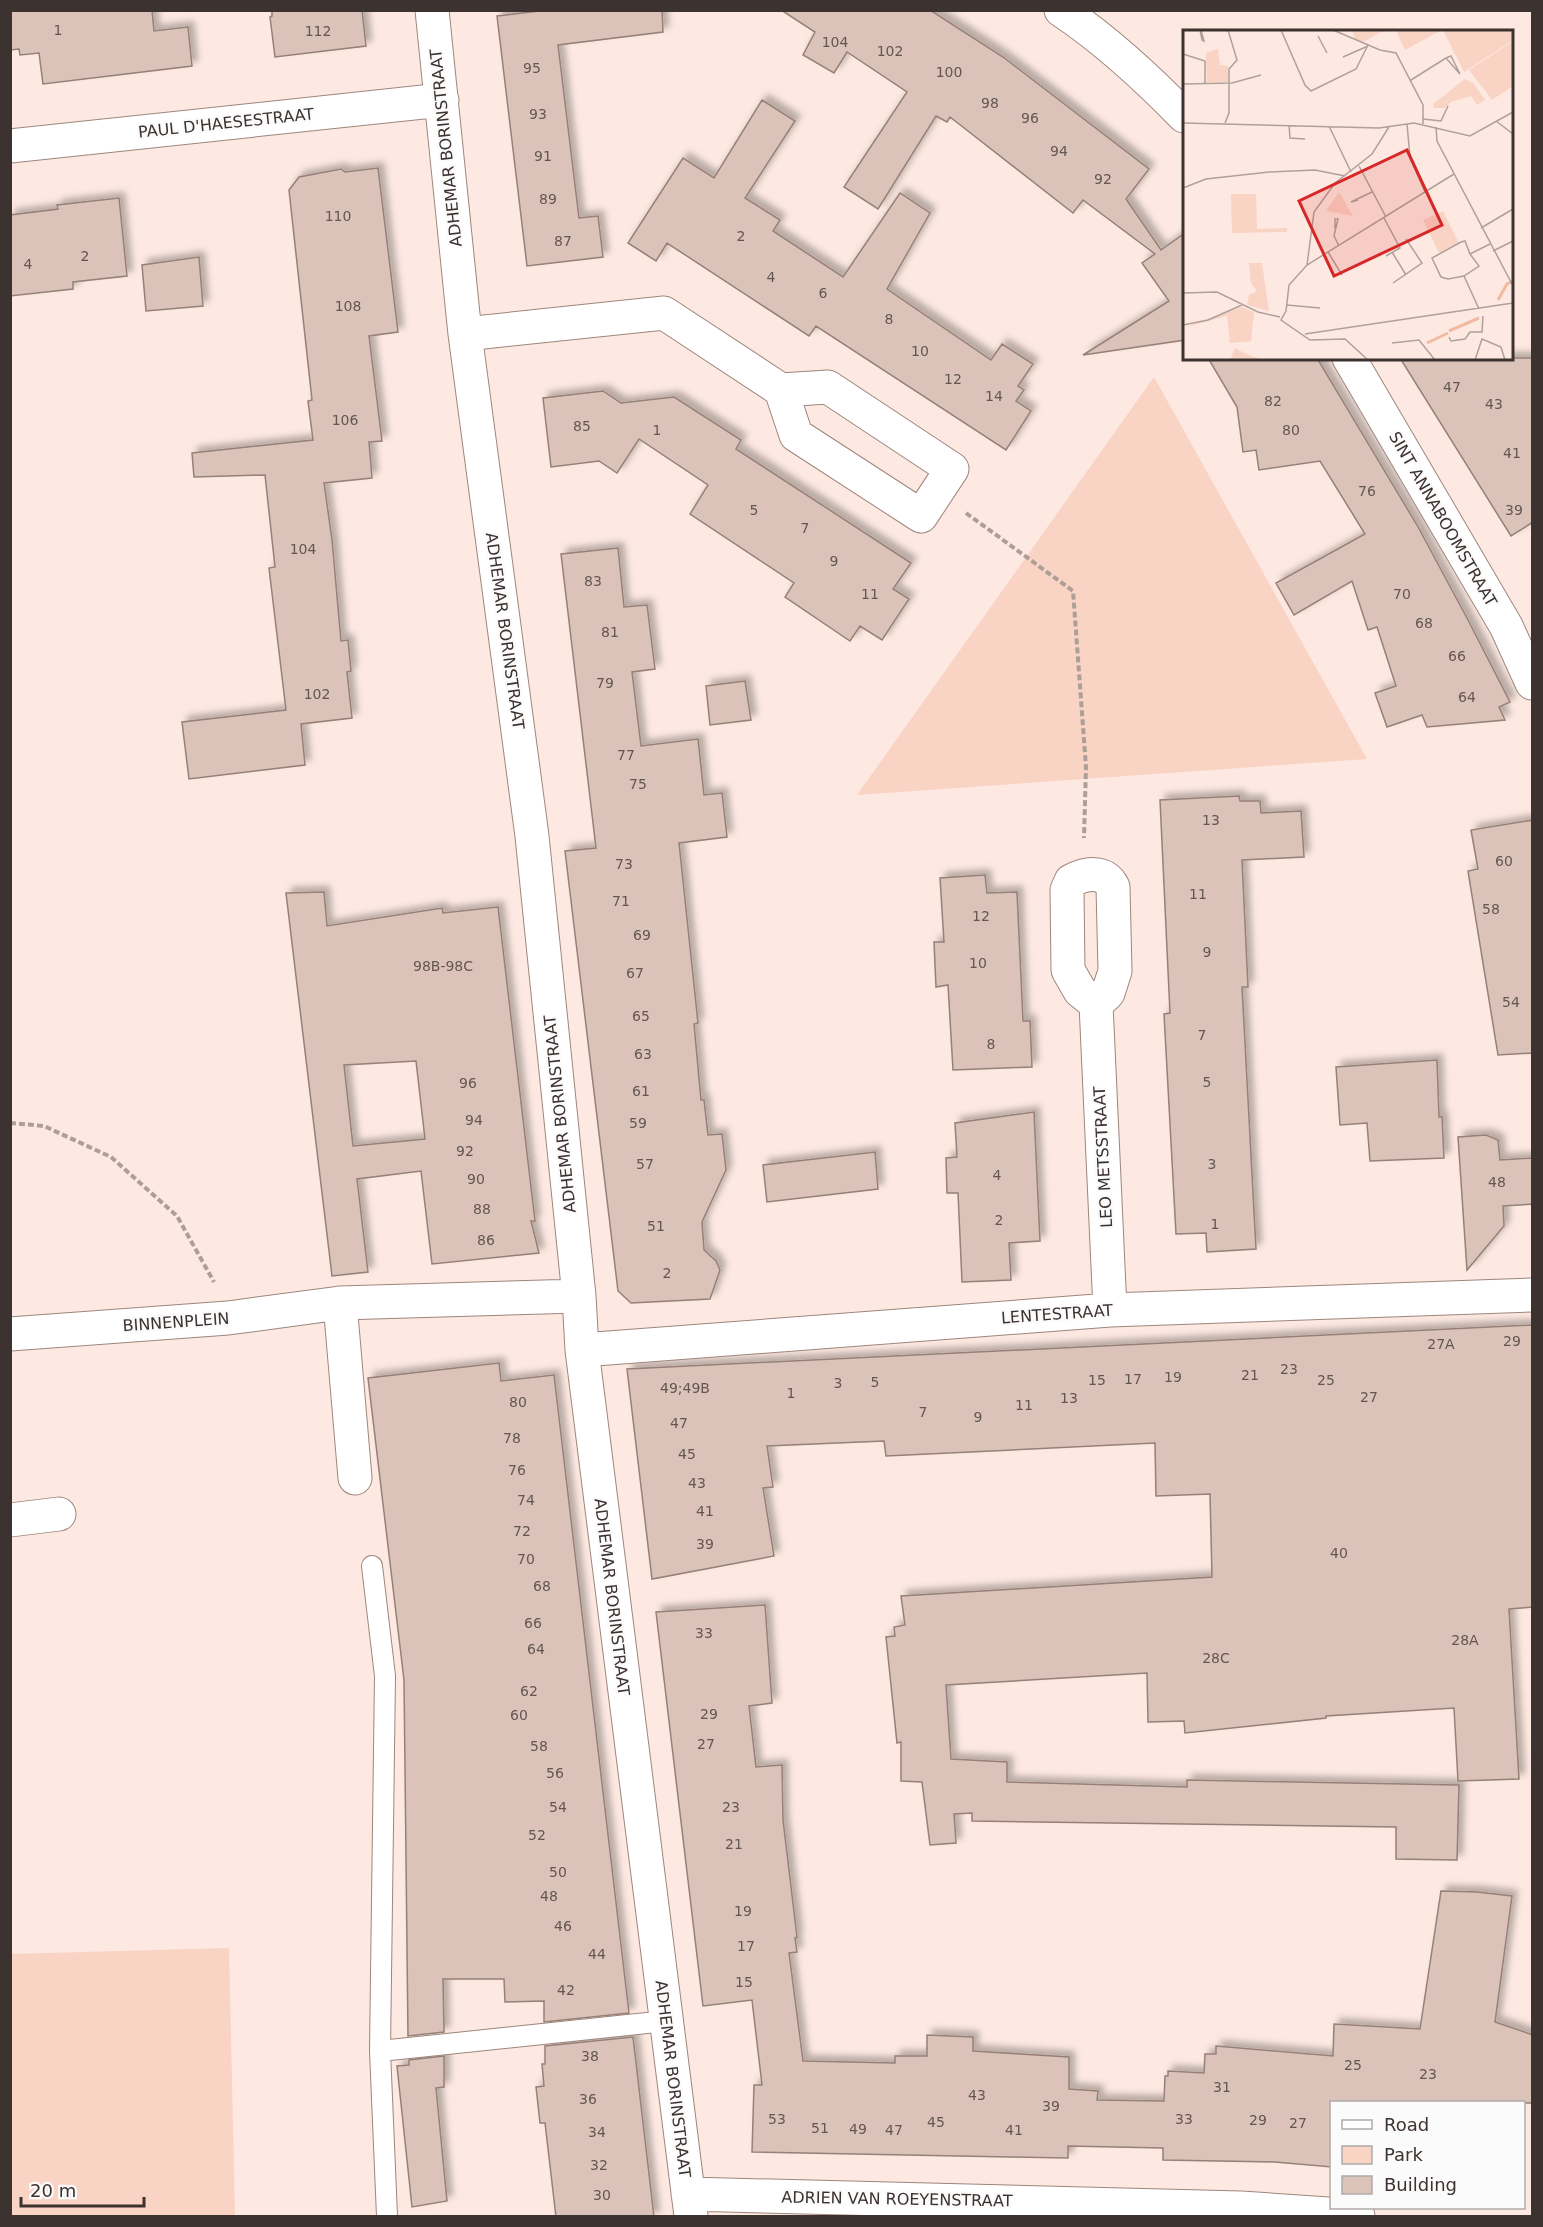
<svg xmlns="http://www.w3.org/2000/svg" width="1543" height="2227" viewBox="0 0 1543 2227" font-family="'DejaVu Sans',sans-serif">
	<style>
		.green { fill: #f9d3c4 }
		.building { fill: #dbc3b9; stroke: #968077; stroke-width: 1.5; fill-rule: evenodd; filter: url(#shadow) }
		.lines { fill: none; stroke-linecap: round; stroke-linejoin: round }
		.lane-casing { stroke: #9d867d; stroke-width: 22 }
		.street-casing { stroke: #9d867d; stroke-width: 35 }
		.path { stroke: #ae9e98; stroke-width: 4; stroke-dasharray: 6 3; stroke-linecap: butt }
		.lane { stroke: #fff; stroke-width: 20 }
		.street { stroke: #fff; stroke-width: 33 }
		.labels { text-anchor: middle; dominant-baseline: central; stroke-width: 5; stroke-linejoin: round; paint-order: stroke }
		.number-label { font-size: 14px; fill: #645652 }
		.street-label { font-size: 16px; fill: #3c322f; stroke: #fbfbfb }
		.inset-river { fill: none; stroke: #f3baa3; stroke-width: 3 }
		.inset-road { fill: none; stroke: #b0a09a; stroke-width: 1.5 }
		.view { fill: #d62828; fill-opacity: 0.15; stroke: #d62828; stroke-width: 3 }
		.inset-edge { fill: none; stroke: #3c322f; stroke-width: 3 }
	</style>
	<defs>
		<filter id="shadow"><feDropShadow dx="5.5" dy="-5.5" stdDeviation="3" flood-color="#0004"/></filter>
	</defs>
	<rect width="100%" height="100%" fill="#fde9e1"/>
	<path class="green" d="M1154 377 1367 759 857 795Z
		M229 1948 235 2216H11V1954Z"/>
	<path class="building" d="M10 10H152L154 31 188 27 192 66 43 84 39 53 20 55 19 49 10 50Z
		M272 10H362L366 46 275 57 270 17 272 16Z
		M548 10H662L663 32 558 45 579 218 598 216 603 257 527 266 497 16Z
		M781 10H930L1003 57 1149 169 1126 199 1161 250 1185 233V340L1083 355 1169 301 1142 263 1155 254 1083 200 1073 213 950 117 947 122 936 116 878 209 844 187 907 92 847 52 834 73 803 55 815 32Z
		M762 100 795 121 745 198 780 220 773 231 843 277 900 193 930 213 887 289 991 360 1002 344 1033 364 1018 386 1024 390 1016 401 1031 411 1006 450 816 326 809 336 667 243 656 261 628 243 683 158 714 178Z
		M378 168 398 332 369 336 382 441 369 442 372 478 324 483 332 540 341 641 348 640 351 671 347 672 352 718 301 724 305 765 189 779 182 722 286 710 269 568 275 567 265 475 194 477 192 453 313 440 308 401 312 400 289 190 299 177 341 169 345 172Z
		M119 198 127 276 73 282V289L10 296V215L58 209 57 205Z
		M199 257 203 306 146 311 142 265Z
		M1208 358H1317L1417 525 1468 620 1510 702 1499 707 1505 720 1427 727 1422 715 1387 727 1375 693 1396 686 1377 627 1368 630 1352 581 1294 615 1276 583 1365 534 1320 461 1259 470 1256 450 1243 452 1237 407Z
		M1400 358H1533V522L1511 536Z
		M603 391 621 403 674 397 741 440 736 449 911 563 893 589 909 599 882 640 860 626 850 641 785 597 794 583 690 514 708 485 639 439 617 473 599 461 551 467 543 398Z
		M618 548 624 607 647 605 655 669 632 672 641 746 698 739 704 795 722 793 727 837 679 843 698 1023 694 1024 701 1100H704L708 1135 722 1134 726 1170 702 1222 704 1250 716 1261 720 1270 710 1299 631 1303 618 1291 565 851 596 848 561 554Z
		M745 681 751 720 710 725 706 686Z
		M1239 796 1240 801H1260L1261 813 1301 811 1304 857 1242 860 1248 987H1242L1256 1249 1207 1252 1206 1233 1176 1234 1164 1014 1170 1013 1160 800Z
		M1533 820V1053L1498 1055 1468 871 1478 869 1471 830Z
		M985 875 987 893 1017 892 1023 1021H1030L1032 1067 953 1070 948 985 936 987 934 942H944L940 878Z
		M324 892 327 926 442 908 443 913 498 907 535 1221H531L539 1253 432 1264 421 1171 357 1179 368 1272 332 1276 286 893ZM416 1061 425 1139 353 1146 344 1065Z
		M1437 1060 1439 1117H1442L1444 1158 1370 1161 1367 1123 1340 1125 1336 1067Z
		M1034 1112 1040 1241 1009 1243 1011 1280 962 1282 958 1193H947L946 1158 957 1157 955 1123Z
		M1486 1135 1498 1140 1500 1160 1533 1158V1204L1503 1206 1504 1226 1467 1270 1458 1137Z
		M875 1152 878 1189 767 1202 763 1165Z
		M1533 1325V1607L1509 1609 1519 1779 1458 1781 1454 1708 1326 1716V1718L1185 1733 1184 1721 1148 1722 1147 1673 946 1685 951 1759 1007 1762V1782L1187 1787V1780L1459 1785 1457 1860 1396 1859V1827L972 1821V1813L954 1814 956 1843 930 1845 922 1782 901 1781V1742L897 1743 886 1637 895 1636 894 1627 905 1625 901 1596 1212 1577 1210 1494 1156 1496 1155 1443 886 1456 884 1441 767 1446 773 1487 763 1488 774 1556 652 1579 627 1369Z
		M499 1363 501 1381 554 1375 629 2013 544 2022V2001L505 2002 504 1979H443L444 2032 408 2036 404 1680 368 1378Z
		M765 1605 772 1703 749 1706 756 1767 782 1765 783 1820 797 1937 795 1938 797 1952 789 1953 803 2061 895 2063V2056H927V2035L973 2037V2051L1069 2057V2089L1098 2091 1097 2100 1164 2101 1165 2076H1168V2071L1204 2073 1205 2054H1216V2046L1333 2056 1334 2024 1420 2029 1441 1891 1477 1892 1512 1896 1495 2022 1533 2035V2103H1332V2167L1275 2162 1163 2160V2148L1068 2146V2158L752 2152 754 2085H762L752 2000 703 2006 656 1612Z
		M633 2037 654 2217H556L545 2123H540L536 2087 544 2086 542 2064H545V2046Z
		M444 2056V2087L436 2088 447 2201 412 2207 397 2066 409 2065V2060Z"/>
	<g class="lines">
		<g class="lane-casing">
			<path id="lane" d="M372 1566 385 1676 380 2051 387 2216
				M380 2051 666 2021"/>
		</g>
		<g class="street-casing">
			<path id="street" d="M432 10 465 334 532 836 579 1296 582 1350 691 2216
				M1061 10C1106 40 1147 78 1184 116
				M10 146 442 100
				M465 334 664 313 781 390 796 435 921 516 952 469 828 387 781 390
				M1349 358 1506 626 1532 683
				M1096 1004 1080 991 1068 970 1067 890 1071 881C1086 873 1105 870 1113 887L1115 971 1108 993 1096 1004 1110 1310
				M340 1303 355 1478
				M10 1334 228 1318 340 1303 579 1296
				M582 1350 1110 1310 1532 1295
				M10 1520 59 1514
				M688 2194 1241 2208 1358 2216"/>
		</g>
		<path class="path" d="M966 513 1073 591 1086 767 1084 838
			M10 1123 44 1126 111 1157 177 1216 214 1282"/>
		<use href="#lane" class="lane"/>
		<use href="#street" class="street"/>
	</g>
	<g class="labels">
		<g class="number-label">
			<text x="58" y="30">1</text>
			<text x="318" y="31">112</text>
			<text x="835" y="42">104</text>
			<text x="890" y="51">102</text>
			<text x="532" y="68">95</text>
			<text x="949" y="72">100</text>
			<text x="990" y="103">98</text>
			<text x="538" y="114">93</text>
			<text x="1030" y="118">96</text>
			<text x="1059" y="151">94</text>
			<text x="543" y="156">91</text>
			<text x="1103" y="179">92</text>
			<text x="548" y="199">89</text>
			<text x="338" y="216">110</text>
			<text x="741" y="236">2</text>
			<text x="563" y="241">87</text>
			<text x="85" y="256">2</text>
			<text x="28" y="264">4</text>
			<text x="771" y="277">4</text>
			<text x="823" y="293">6</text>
			<text x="348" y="306">108</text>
			<text x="889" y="319">8</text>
			<text x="920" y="351">10</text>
			<text x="953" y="379">12</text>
			<text x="1452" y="387">47</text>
			<text x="994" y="396">14</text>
			<text x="1273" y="401">82</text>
			<text x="1494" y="404">43</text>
			<text x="345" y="420">106</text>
			<text x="582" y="426">85</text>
			<text x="657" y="430">1</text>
			<text x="1291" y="430">80</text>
			<text x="1512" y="453">41</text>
			<text x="1367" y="491">76</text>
			<text x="754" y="510">5</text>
			<text x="1514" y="510">39</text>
			<text x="805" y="528">7</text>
			<text x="303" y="549">104</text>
			<text x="834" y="561">9</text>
			<text x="593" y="581">83</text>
			<text x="870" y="594">11</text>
			<text x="1402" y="594">70</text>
			<text x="1424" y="623">68</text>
			<text x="610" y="632">81</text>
			<text x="1457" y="656">66</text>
			<text x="605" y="683">79</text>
			<text x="317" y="694">102</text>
			<text x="1467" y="697">64</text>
			<text x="626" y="755">77</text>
			<text x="638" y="784">75</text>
			<text x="1211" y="820">13</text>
			<text x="1504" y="861">60</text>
			<text x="624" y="864">73</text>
			<text x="1198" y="894">11</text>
			<text x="621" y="901">71</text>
			<text x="1491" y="909">58</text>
			<text x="981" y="916">12</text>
			<text x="642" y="935">69</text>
			<text x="1207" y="952">9</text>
			<text x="978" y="963">10</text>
			<text x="443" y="966">98B-98C</text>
			<text x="635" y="973">67</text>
			<text x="1511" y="1002">54</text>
			<text x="641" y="1016">65</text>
			<text x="1202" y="1035">7</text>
			<text x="991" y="1044">8</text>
			<text x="643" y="1054">63</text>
			<text x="1207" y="1082">5</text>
			<text x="468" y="1083">96</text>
			<text x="641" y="1091">61</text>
			<text x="474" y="1120">94</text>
			<text x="638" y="1123">59</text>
			<text x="465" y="1151">92</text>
			<text x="645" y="1164">57</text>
			<text x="1212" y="1164">3</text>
			<text x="997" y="1175">4</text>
			<text x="476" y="1179">90</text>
			<text x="1497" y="1182">48</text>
			<text x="482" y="1209">88</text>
			<text x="999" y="1220">2</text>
			<text x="1215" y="1224">1</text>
			<text x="656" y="1226">51</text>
			<text x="486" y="1240">86</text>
			<text x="667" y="1273">2</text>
			<text x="1512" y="1341">29</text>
			<text x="1441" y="1344">27A</text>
			<text x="1289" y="1369">23</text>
			<text x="1250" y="1375">21</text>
			<text x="1173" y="1377">19</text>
			<text x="1133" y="1379">17</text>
			<text x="1097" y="1380">15</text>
			<text x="1326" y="1380">25</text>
			<text x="875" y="1382">5</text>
			<text x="838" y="1383">3</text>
			<text x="685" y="1388">49;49B</text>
			<text x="791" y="1393">1</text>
			<text x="1369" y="1397">27</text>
			<text x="1069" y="1398">13</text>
			<text x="518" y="1402">80</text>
			<text x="1024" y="1405">11</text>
			<text x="923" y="1412">7</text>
			<text x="978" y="1417">9</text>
			<text x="679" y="1423">47</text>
			<text x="512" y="1438">78</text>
			<text x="687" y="1454">45</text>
			<text x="517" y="1470">76</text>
			<text x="697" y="1483">43</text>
			<text x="526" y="1500">74</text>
			<text x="705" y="1511">41</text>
			<text x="522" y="1531">72</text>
			<text x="705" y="1544">39</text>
			<text x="1339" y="1553">40</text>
			<text x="526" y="1559">70</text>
			<text x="542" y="1586">68</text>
			<text x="533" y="1623">66</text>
			<text x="704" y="1633">33</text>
			<text x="1465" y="1640">28A</text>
			<text x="536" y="1649">64</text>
			<text x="1216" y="1658">28C</text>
			<text x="529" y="1691">62</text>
			<text x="709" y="1714">29</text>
			<text x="519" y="1715">60</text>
			<text x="706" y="1744">27</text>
			<text x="539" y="1746">58</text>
			<text x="555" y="1773">56</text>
			<text x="558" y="1807">54</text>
			<text x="731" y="1807">23</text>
			<text x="537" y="1835">52</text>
			<text x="734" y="1844">21</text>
			<text x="558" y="1872">50</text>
			<text x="549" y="1896">48</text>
			<text x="743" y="1911">19</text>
			<text x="563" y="1926">46</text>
			<text x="746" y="1946">17</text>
			<text x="597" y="1954">44</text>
			<text x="744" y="1982">15</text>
			<text x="566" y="1990">42</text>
			<text x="590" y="2056">38</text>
			<text x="1353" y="2065">25</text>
			<text x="1428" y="2074">23</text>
			<text x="1222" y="2087">31</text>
			<text x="977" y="2095">43</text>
			<text x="588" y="2099">36</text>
			<text x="1051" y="2106">39</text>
			<text x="777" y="2119">53</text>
			<text x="1184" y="2119">33</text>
			<text x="1258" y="2120">29</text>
			<text x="936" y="2122">45</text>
			<text x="1298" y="2123">27</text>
			<text x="820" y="2128">51</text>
			<text x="858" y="2129">49</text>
			<text x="894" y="2130">47</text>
			<text x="1014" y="2130">41</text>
			<text x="597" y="2132">34</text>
			<text x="599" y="2165">32</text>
			<text x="602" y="2195">30</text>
		</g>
		<g class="street-label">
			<text transform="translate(226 123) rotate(-6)">PAUL D'HAESESTRAAT</text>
			<text transform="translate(446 148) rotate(-96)">ADHEMAR BORINSTRAAT</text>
			<text transform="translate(1443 519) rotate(60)">SINT ANNABOOMSTRAAT</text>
			<text transform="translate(505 631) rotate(82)">ADHEMAR BORINSTRAAT</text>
			<text transform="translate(560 1114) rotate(-96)">ADHEMAR BORINSTRAAT</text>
			<text transform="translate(1103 1157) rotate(-93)">LEO METSSTRAAT</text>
			<text transform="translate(1057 1314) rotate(-4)">LENTESTRAAT</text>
			<text transform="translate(176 1322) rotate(-4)">BINNENPLEIN</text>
			<text transform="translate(612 1597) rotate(83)">ADHEMAR BORINSTRAAT</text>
			<text transform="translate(673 2079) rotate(83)">ADHEMAR BORINSTRAAT</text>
			<text transform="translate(897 2199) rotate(1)">ADRIEN VAN ROEYENSTRAAT</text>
		</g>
	</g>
	<g transform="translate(1183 30)">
		<rect width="330" height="330" fill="#fde9e1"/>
		<path d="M169 0H202L180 12 172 9ZM213 0H259L222 20ZM260 0H330V10L281 42ZM330 11V56L309 70 286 40ZM35 19 37 35 45 36V52H24L23 23ZM282 49 290 53 302 70 294 75 288 66 268 72 262 78H251L250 74ZM156 162 170 186 143 181ZM48 164H73L74 199 104 198V202L49 203ZM260 181 276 213 256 223 240 190ZM66 233H79L86 281 64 275 66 265 74 261 68 253ZM59 277 71 282 68 311 47 313 44 286 0 298ZM52 318 63 324 81 330H47Z" fill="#f9d3c4"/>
		<path class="inset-river" d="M315 270 324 254 330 251M266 301 296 288M244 313 265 303"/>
		<path class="inset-road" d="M17 0 19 10 21 11 18 0M98 0 122 55 128 61 173 39 185 15M150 0 197 20 213 23 240 75V94M135 6 144 23M0 24 22 31V53M160 27 185 16M228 50 263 28 268 26 277 44 263 28M0 54 49 53 78 45M240 89 258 91 265 76M313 91 330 104M0 93 196 98 231 93 287 106 330 82M42 93 46 83V39L54 30 45 0M224 94 227 127 242 162M106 95 107 108 122 109M146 96 168 142M253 97 254 111 330 256M176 136 203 187M0 158 23 149 86 142 132 140 162 146M175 170 168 172 189 162M201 188 217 218 203 226M298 198 330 179M152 199V189H155L151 206 156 216M310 221 330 211M145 222 159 245M209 222 223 245M287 224 296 236 281 246 265 249 258 247 249 228 278 212 282 211 287 224 307 214M124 235 131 182 152 153 189 124 206 97M281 246 296 279M210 253 239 233 223 209M0 263 34 262 75 282 97 287M104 275 137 278M0 295 25 290 59 275M122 304 330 273M266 307 268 311 282 309 287 302H299L300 286M209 313 236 310 252 330M185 330 162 309 127 310 98 290 103 281 106 255 124 235 271 144M292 330 299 309 318 317 322 330"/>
		<path class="view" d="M224 120 259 195 151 246 116 171Z"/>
		<rect width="330" height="330" class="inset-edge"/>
	</g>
	<rect width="1543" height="2227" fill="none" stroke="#3c322f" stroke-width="24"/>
	<rect x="1330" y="2101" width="195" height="108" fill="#fbfbfb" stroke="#afaba9" stroke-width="1.5"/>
	<rect x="1342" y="2120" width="30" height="9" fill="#ffffff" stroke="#afaba9" stroke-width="1.5"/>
	<text x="1384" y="2131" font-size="18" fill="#3c322f">Road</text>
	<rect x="1342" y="2146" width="30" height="18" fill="#f9d3c4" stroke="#afaba9" stroke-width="1.5"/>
	<text x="1384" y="2161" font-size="18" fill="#3c322f">Park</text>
	<rect x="1342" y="2176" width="30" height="18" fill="#dbc3b9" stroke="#afaba9" stroke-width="1.5"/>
	<text x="1384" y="2191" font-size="18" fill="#3c322f">Building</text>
	<path d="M21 2197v9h123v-9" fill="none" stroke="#3c322f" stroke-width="3"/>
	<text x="30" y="2197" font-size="18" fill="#3c322f" stroke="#fbfbfb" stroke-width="4.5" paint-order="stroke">20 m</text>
</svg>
